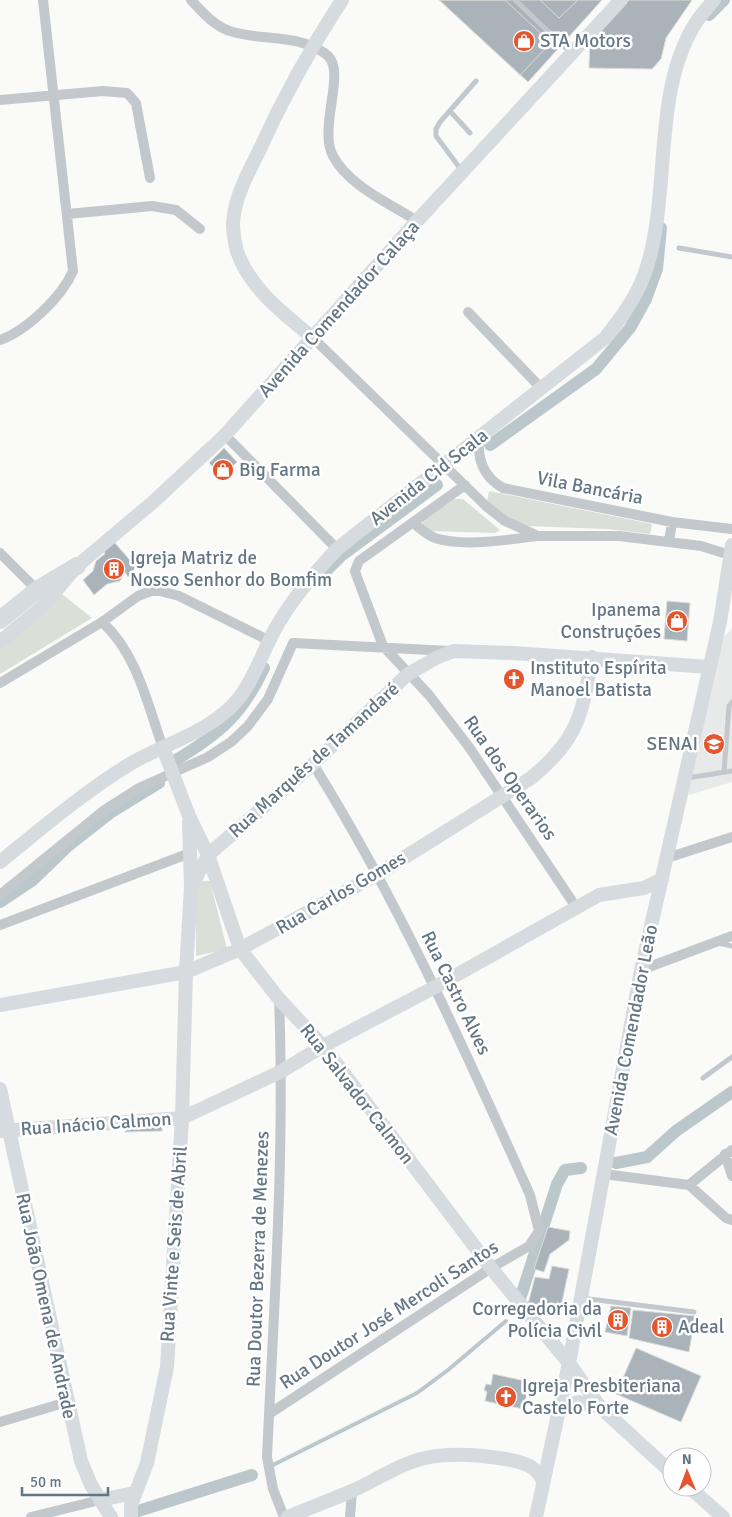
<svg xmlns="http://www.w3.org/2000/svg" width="732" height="1517" viewBox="0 0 732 1517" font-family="Signika,sans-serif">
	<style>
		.built { fill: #e8e9e9 }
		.green { fill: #dadfd7 }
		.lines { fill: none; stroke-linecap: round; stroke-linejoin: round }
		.stream { stroke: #bbc7cb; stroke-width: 4 }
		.canal { stroke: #bbc7cb; stroke-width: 12 }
		.building { fill: #aab3b9; stroke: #dcdcda }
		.lane { stroke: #c3c8cc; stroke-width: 5 }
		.street { stroke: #c3c8cc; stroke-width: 10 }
		.secondary { stroke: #d6dbdf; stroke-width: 14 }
		.highway { stroke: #d6dbdf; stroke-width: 18 }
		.labels { text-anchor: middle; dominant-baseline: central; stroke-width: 5; stroke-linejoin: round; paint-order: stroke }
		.poi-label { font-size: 19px; fill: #657683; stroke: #fff; text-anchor: start }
		.street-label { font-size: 19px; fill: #657683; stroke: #fff }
	</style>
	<rect width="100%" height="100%" fill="#fafaf8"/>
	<path class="built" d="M732 628V782L689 795 687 785 718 644Z"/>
	<path class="green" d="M489 491 652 524 650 534 606 529 528 526 499 515 487 502Z
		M454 499H463L500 530 495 533 431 531 423 525 422 519Z
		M62 594 92 618 0 674V648Z
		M201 881H210L227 949 196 956V889Z"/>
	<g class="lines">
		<path class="stream" d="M273 1465 417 1393 448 1370 506 1321"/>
		<path class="canal" d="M709 15 724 0
			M490 445 596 369 630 328 646 299 657 269 661 228
			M316 581 341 556 437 485
			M176 760C219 734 242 715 264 668
			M0 902 33 880 68 846 110 813 159 783
			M616 1163 647 1157 676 1131 732 1092
			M521 1296 557 1184 565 1170 581 1168
			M135 1512 252 1475"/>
	</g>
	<path class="building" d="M439 0H505L551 43 520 75Z
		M439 0H602L528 82Z
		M540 0H578L559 18Z
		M629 0H692L666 38 661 59 652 69 589 68 590 38Z
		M224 448 237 462 223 477 209 463Z
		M114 542 136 567 128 577 125 572 120 581 107 584 94 595 83 580 93 571 96 561 105 554 104 551Z
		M667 601 690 603 687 641 664 639Z
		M162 1123V1131L125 1132V1126Z
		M548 1227 570 1231 569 1240 550 1254 544 1272 534 1269Z
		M552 1266 569 1269 559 1316 535 1311 528 1304 535 1277 549 1279Z
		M611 1306 631 1308 627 1336 605 1332Z
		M633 1310 695 1316 689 1352 629 1338Z
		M636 1348 701 1376 681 1422 616 1394Z
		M493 1374 530 1382 523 1409 485 1401 487 1392 484 1390 486 1384 491 1385Z"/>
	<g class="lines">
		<path class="lane" d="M515 0 571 53
			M450 111 470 133
			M462 171 436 136V129L440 122 476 81
			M679 248 732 257
			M724 772 729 706 732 702
			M687 778 732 771
			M718 943 732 946
			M703 1078 732 1057
			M581 1298 694 1312"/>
		<path class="street" d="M191 0C203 13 215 27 233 32 263 41 304 34 328 56 346 72 318 129 333 156 349 186 389 203 417 221
			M0 100 103 91 127 93 136 103 150 178
			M68 214 152 206 176 210 200 229
			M468 312 542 389
			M313 338 486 506 505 521 538 536H619L701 546 730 555
			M0 340C26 331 62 297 73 271L43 0
			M225 435 337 549
			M479 437C477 459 483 477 503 488L672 522 732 529
			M465 485 359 561 355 571 357 577 383 646 429 695 469 747 576 907
			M413 523C420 528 427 535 435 538 463 547 508 540 537 536
			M669 542 672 522
			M0 553 37 590
			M102 622C137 653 148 706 163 748
			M0 683 102 622 138 596 151 591H160L179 596 270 641
			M667 858 732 837
			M0 895 103 811 139 788 208 757 231 742 248 726 268 699 293 643 450 651
			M0 925 190 853
			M641 970 732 936
			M279 999C285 1152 274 1304 267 1457L273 1489 284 1517
			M725 1154 732 1176
			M604 1174 689 1185 726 1218 732 1220
			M689 1185 732 1150
			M269 1414 491 1268 529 1246 539 1231 530 1195C464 1048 398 900 313 764
			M0 1422 67 1402
			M31 1517 100 1500
			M350 1517 352 1491"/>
		<path class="secondary" d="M313 338C284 314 249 288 237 251 235 243 233 232 233 224 234 199 247 175 258 153 282 100 310 49 342 0
			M0 642 44 605 77 566 152 503 225 435 417 221 621 0
			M163 748 189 816 208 855 240 949 279 999 323 1046 491 1268 569 1363 600 1407 672 1473
			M0 862C42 828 84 792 130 764 164 744 204 734 232 706 251 687 261 656 273 633 290 601 313 575 337 549L605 338C621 318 636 298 645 273 672 195 651 95 695 24 700 16 707 8 714 0
			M191 887 208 855 313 764 408 674 438 657 454 651 513 653 709 667
			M0 1005 186 972 240 949 378 874 531 778C579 739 582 714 592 657
			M0 1089 81 1461 91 1485 111 1517
			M0 1131 182 1118 282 1071 323 1046 435 987 599 895 644 888 662 879
			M559 1407 579 1402 600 1407
			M689 1487 723 1517
			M100 1500 134 1493
			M131 1517V1505L147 1463 167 1367 182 1118 186 972 191 887 189 822
			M288 1517C309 1508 331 1500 352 1491 377 1480 399 1464 425 1458 450 1452 481 1455 506 1459 523 1463 535 1464 543 1481
			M536 1517 569 1363 641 970 720 622 732 545"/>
		<path class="highway" d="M0 620 37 590 77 566"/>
	</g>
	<defs>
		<g id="shop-disc" transform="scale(1.125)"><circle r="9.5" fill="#e4572e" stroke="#fff"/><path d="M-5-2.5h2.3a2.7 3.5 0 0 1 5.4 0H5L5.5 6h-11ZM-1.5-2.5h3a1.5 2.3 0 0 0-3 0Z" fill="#fff"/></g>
		<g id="building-disc" transform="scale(1.125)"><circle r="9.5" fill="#e4572e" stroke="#fff"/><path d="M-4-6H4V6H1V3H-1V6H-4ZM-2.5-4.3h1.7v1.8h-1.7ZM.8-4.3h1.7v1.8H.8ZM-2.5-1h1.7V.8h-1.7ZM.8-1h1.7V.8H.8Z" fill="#fff"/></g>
		<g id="church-disc" transform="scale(1.125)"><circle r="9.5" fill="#e4572e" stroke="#fff"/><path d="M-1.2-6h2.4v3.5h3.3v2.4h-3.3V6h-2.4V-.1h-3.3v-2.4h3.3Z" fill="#fff"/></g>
		<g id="school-disc" transform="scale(1.125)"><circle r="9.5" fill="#e4572e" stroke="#fff"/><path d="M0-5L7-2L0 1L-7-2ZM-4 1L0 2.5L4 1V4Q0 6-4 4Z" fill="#fff"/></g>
	</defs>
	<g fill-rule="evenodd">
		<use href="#shop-disc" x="524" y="41"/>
		<use href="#shop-disc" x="223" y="470"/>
		<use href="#building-disc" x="114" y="569"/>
		<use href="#shop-disc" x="677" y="621"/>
		<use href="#church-disc" x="514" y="679"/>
		<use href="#school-disc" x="714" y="744"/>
		<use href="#building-disc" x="618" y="1320"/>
		<use href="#building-disc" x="662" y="1327"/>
		<use href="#church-disc" x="506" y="1397"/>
	</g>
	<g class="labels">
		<g class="poi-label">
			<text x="540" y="41">STA Motors</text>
			<text x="239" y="470">Big Farma</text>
			<text x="130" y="558">Igreja Matriz de<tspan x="130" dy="22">Nosso Senhor do Bomfim</tspan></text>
			<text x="661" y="610" text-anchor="end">Ipanema<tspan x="661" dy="22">Construções</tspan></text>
			<text x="530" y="668">Instituto Espírita<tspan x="530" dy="22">Manoel Batista</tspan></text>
			<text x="698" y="744" text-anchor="end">SENAI</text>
			<text x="602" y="1309" text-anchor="end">Corregedoria da<tspan x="602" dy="22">Polícia Civil</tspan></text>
			<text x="678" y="1327">Adeal</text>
			<text x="522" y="1386">Igreja Presbiteriana<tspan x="522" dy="22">Castelo Forte</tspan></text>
		</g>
		<g class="street-label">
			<text transform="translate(339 309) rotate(-48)">Avenida Comendador Calaça</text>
			<text transform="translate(429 477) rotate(-38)">Avenida Cid Scala</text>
			<text transform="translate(590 488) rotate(11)">Vila Bancária</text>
			<text transform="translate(314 760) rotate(-42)">Rua Marquês de Tamandaré</text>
			<text transform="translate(510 778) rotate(55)">Rua dos Operarios</text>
			<text transform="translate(341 893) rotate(-30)">Rua Carlos Gomes</text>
			<text transform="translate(456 993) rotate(64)">Rua Castro Alves</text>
			<text transform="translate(631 1030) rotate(-79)">Avenida Comendador Leão</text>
			<text transform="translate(357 1094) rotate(52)">Rua Salvador Calmon</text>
			<text transform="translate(96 1124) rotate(-4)">Rua Inácio Calmon</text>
			<text transform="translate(174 1244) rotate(-86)">Rua Vinte e Seis de Abril</text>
			<text transform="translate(258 1259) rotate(-88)">Rua Doutor Bezerra de Menezes</text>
			<text transform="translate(46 1306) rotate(78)">Rua João Omena de Andrade</text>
			<text transform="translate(389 1315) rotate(-33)">Rua Doutor José Mercoli Santos</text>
		</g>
	</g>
	<g transform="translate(687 1472) rotate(359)"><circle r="24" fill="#ffffff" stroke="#c1c8cd"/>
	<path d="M0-4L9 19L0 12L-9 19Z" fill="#e4572e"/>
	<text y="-8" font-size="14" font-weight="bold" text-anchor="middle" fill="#657683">N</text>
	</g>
	<path d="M22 1487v8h86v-8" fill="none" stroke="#657683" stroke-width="2.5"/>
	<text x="30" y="1487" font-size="15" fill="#657683" stroke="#ffffff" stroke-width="4" paint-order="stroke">50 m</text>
</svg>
